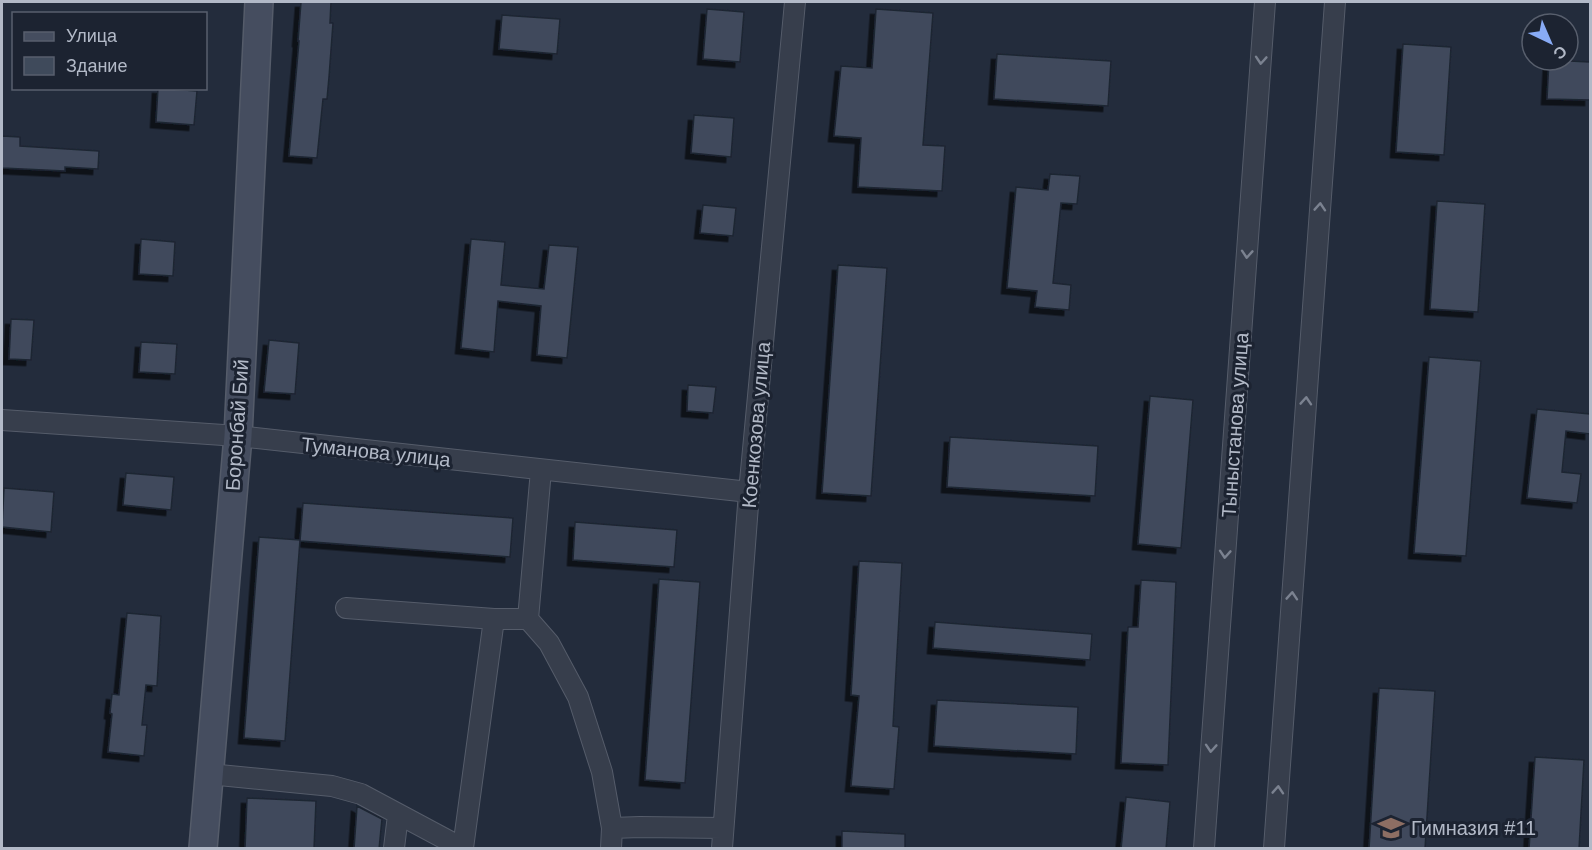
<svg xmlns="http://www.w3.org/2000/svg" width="1592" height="850" viewBox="0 0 1592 850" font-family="Arial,sans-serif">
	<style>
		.building { fill: #3f4a5b; stroke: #1e2533; stroke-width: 1.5; filter: url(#shadow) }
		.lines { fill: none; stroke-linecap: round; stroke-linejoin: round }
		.street-casing { stroke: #555c6a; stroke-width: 22 }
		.secondary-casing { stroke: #555c6a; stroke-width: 30 }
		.street { stroke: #373e4c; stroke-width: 20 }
		.secondary { stroke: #454d5f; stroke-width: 27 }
		.oneway { stroke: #7b8290 }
		.labels { text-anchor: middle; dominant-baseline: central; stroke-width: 6; stroke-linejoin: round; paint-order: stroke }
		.street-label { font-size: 20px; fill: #b2b9c7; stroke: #1c2331 }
		.poi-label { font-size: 20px; fill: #b2b9c7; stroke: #1c2331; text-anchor: start }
	</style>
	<defs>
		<filter id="shadow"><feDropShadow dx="-5.5" dy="5.5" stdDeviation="0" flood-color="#0009"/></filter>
	</defs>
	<rect width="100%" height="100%" fill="#232c3c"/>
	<path class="building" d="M301 2H331L330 23H333L329 77 327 99H323L317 158 289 156 299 41H298Z
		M707 9 744 12 740 62 703 59Z
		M876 9 933 13 923 145 945 146 942 191 858 187 861 138 834 136 841 66 872 68Z
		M502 15 560 19 557 54 499 49Z
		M1403 44 1451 47 1444 155 1396 152Z
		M997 54 1111 61 1108 106 994 99Z
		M1549 60 1590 62V100L1547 99Z
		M158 88 197 91 194 125 156 122Z
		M694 115 734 118 731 157 691 153Z
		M2 136 20 137V146L99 151 98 169 65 167V171L2 168Z
		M1050 174 1080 176 1077 204 1061 203 1053 283 1071 285 1069 310 1035 307 1037 291 1007 288 1016 187 1048 190Z
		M1437 201 1485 204 1478 312 1430 309Z
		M703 205 736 208 733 236 700 233Z
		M141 239 175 242 173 276 139 274Z
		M471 239 505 242 501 285 544 289 549 245 578 247 567 358 537 355 541 306 498 301 494 352 461 348Z
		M838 265 887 268 871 496 822 493Z
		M11 319 34 320 31 360 9 359Z
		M269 340 299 343 295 394 264 392Z
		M141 342 177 344 175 374 139 372Z
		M1429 357 1481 361 1466 556 1414 553Z
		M688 385 716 387 713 413 687 411Z
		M1150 396 1193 400 1181 548 1138 544Z
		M1537 409 1590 414V434L1566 431 1562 472 1581 474 1577 503 1527 498Z
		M950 437 1098 446 1095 496 947 487Z
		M126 473 174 477 171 510 123 505Z
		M4 488 54 492 51 532 2 527Z
		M303 503 513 518 510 557 300 541Z
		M575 522 677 530 674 567 573 560Z
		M259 537 300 540 285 741 244 738Z
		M859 561 902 563 893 726 899 727 894 789 851 786 859 696 851 695Z
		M659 579 700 582 685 783 645 780Z
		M1141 580 1176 582 1168 765 1121 763 1128 627H1138Z
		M127 613 161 616 157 686 146 685 142 725H147L144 756 108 752 112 714 110 713 112 694 119 695Z
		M935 622 1092 634 1090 660 933 648Z
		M1379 688 1435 691 1425 849H1369Z
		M937 700 1078 707 1076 754 934 746Z
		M1535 757 1584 760 1579 849H1529Z
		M1126 797 1170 802 1166 849H1121Z
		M247 798 316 801 314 849H245Z
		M357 806 382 819 379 849H354Z
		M842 831 905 834V849H842Z"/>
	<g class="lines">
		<g class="street-casing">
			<path id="street" d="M2 420 238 436 749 492
				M346 608 494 619H528L541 470
				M528 619 549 643 578 697 602 772 612 828 611 848
				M209 774 332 786 361 794 462 848
				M612 828 640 827 723 828
				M394 848 398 815
				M463 848 494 619
				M722 848 749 492 795 2
				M1204 848 1265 2
				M1274 848 1335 2"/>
		</g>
		<g class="secondary-casing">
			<path id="secondary" d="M203 848 238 436 259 2"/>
		</g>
		<use href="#street" class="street"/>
		<use href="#secondary" class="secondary"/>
	</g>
	<defs><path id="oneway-chevron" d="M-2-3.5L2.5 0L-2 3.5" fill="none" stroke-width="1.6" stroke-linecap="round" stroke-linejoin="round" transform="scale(1.5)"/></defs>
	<g class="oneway">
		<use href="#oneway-chevron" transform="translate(1261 60) rotate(94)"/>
		<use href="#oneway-chevron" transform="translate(1320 207) rotate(-86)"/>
		<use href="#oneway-chevron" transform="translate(1247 254) rotate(94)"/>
		<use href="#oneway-chevron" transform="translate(1306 401) rotate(-86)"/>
		<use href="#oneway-chevron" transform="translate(1225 554) rotate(94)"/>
		<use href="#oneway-chevron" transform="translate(1292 596) rotate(-86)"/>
		<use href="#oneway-chevron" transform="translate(1211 748) rotate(94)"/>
		<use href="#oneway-chevron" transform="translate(1278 790) rotate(-86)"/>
	</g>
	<defs>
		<g id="school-bare" transform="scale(2.07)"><path d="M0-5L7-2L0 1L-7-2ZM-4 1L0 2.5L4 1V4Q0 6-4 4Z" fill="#8d6e63" stroke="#1c2331" stroke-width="2.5" paint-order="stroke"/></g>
	</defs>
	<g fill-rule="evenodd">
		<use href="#school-bare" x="1391" y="828"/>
	</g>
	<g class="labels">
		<g class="street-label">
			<text transform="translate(237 425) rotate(-86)">Боронбай Бий</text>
			<text transform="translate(756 425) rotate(-85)">Коенкозова улица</text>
			<text transform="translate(1235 425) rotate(-86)">Тыныстанова улица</text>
			<text transform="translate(376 452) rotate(6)">Туманова улица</text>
		</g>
		<g class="poi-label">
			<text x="1411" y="828">Гимназия #11</text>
		</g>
	</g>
	<rect width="1592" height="850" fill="none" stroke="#b2b9c7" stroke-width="6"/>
	<rect x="12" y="12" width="195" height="78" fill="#1c2331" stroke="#585f6d" stroke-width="1.5"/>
	<rect x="24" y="32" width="30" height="9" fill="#454d5f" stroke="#585f6d" stroke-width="1.5"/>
	<text x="66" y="42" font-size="18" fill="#b2b9c7">Улица</text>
	<rect x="24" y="57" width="30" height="18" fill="#3f4a5b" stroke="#585f6d" stroke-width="1.5"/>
	<text x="66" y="72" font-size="18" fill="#b2b9c7">Здание</text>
	<g transform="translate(1550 42) rotate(136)"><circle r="28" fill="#1c2331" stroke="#585f6d" stroke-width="1.5"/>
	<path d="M0-4.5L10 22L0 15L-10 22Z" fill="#88abf6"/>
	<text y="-9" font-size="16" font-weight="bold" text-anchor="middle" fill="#b2b9c7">С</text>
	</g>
</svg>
